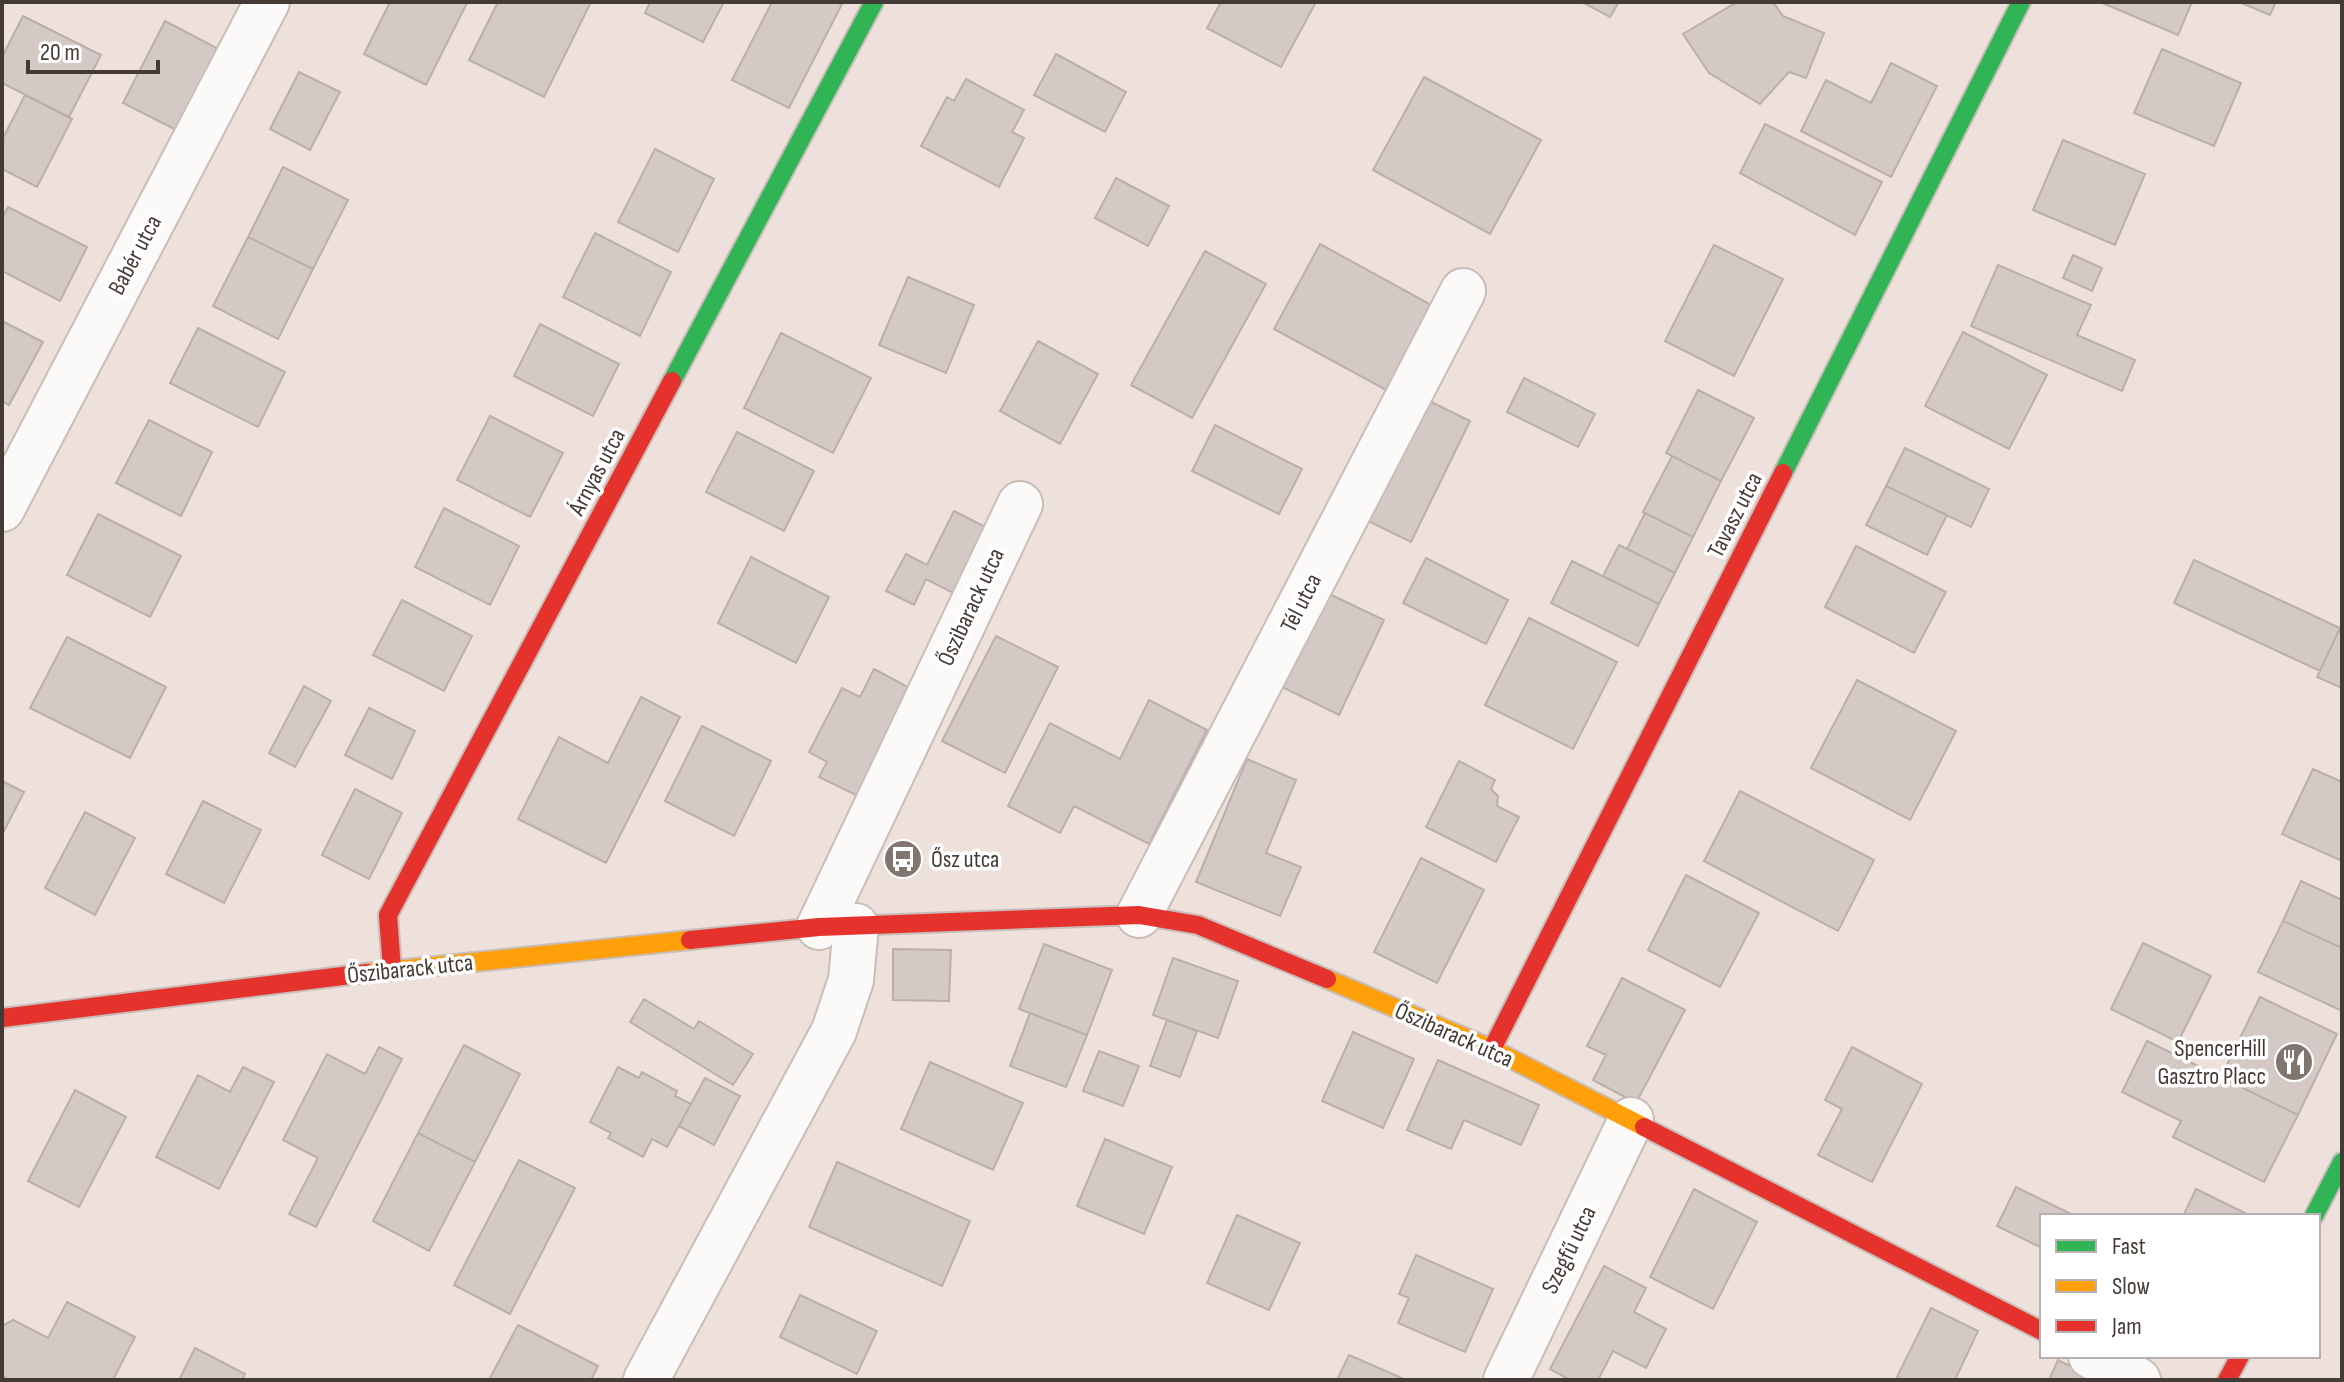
<svg xmlns="http://www.w3.org/2000/svg" width="2344" height="1382" viewBox="0 0 2344 1382" font-family="'Sofia Sans Condensed',sans-serif">
	<style>
		.building { fill: #d4c9c4; stroke: #bab0ab; stroke-width: 2 }
		.lines { fill: none; stroke-linecap: round; stroke-linejoin: round }
		.street-casing { stroke: #c8bdb8; stroke-width: 48 }
		.fast-casing { stroke: #c8bdb8; stroke-width: 22 }
		.slow-casing { stroke: #c8bdb8; stroke-width: 22 }
		.jam-casing { stroke: #c8bdb8; stroke-width: 22 }
		.street { stroke: #fcfaf9; stroke-width: 44 }
		.fast { stroke: #30b455; stroke-width: 18 }
		.slow { stroke: #ff9f0a; stroke-width: 18 }
		.jam { stroke: #e5322d; stroke-width: 18 }
		.labels { text-anchor: middle; dominant-baseline: central; stroke-width: 7; stroke-linejoin: round; paint-order: stroke }
		.street-label { font-size: 24px; fill: #443b36; stroke: #fff }
		.poi-label { font-size: 24px; fill: #443b36; stroke: #fff; text-anchor: start }
	</style>
	<rect width="100%" height="100%" fill="#eee0da"/>
	<path class="building" d="M390 2 467 3 426 85 364 54Z
		M498 2H591L544 97 469 60Z
		M650 2H724L703 42 645 13Z
		M772 2H843L789 108 732 80Z
		M1221 2H1316L1281 67 1207 28Z
		M1582 2H1619L1610 17Z
		M1737 2H1773L1783 16 1824 33 1806 78 1789 72 1760 104 1709 73 1683 34Z
		M2100 2H2192L2178 35Z
		M2239 2H2276L2270 15Z
		M23 16 101 55 69 117 2 83V57Z
		M165 21 226 53 184 134 123 103Z
		M2162 49 2241 83 2214 146 2134 113Z
		M1056 54 1126 92 1105 132 1034 95Z
		M1891 63 1937 86 1891 177 1801 131 1826 80 1871 103Z
		M299 72 340 92 310 150 270 129Z
		M1424 77 1541 140 1490 234 1373 170Z
		M966 79 1024 110 1012 132 1024 138 999 187 921 146 947 97 954 101Z
		M25 95 72 119 37 187 2 169V140Z
		M1765 124 1882 182 1855 235 1740 173Z
		M2063 140 2145 174 2115 245 2033 210Z
		M655 149 714 179 678 252 618 222Z
		M283 167 348 200 313 269 248 237Z
		M1116 178 1169 206 1148 246 1095 218Z
		M8 207 87 247 60 301 2 271V218Z
		M595 233 671 272 640 336 563 297Z
		M248 237 313 269 278 339 213 306Z
		M1320 244 1433 306 1386 390 1274 329Z
		M1714 245 1783 279 1734 376 1665 341Z
		M1205 251 1266 284 1192 418 1131 385Z
		M2073 255 2102 268 2092 291 2063 278Z
		M1998 265 2091 305 2077 335 2135 360 2122 391 1971 326Z
		M908 277 974 305 946 373 879 345Z
		M2 321 43 342 9 405 2 401Z
		M540 324 619 364 593 416 514 376Z
		M198 328 285 372 258 427 170 383Z
		M1963 332 2047 375 2009 449 1925 406Z
		M781 333 871 378 833 453 744 408Z
		M1038 341 1098 374 1060 444 1000 411Z
		M1524 378 1595 414 1578 447 1507 412Z
		M1698 390 1754 418 1721 481 1666 453Z
		M1419 396 1470 421 1411 542 1360 517Z
		M490 416 563 453 530 517 457 480Z
		M149 420 212 452 181 516 116 483Z
		M1215 425 1302 469 1279 514 1192 471Z
		M737 432 814 471 784 531 706 492Z
		M1905 448 1989 489 1971 527 1886 486Z
		M1672 456 1721 481 1693 537 1643 512Z
		M1886 486 1947 515 1927 555 1866 525Z
		M444 508 519 546 490 605 415 567Z
		M954 511 999 534 965 599 926 579 914 605 886 591 906 554 927 565Z
		M1645 513 1693 537 1675 573 1627 549Z
		M98 514 181 556 150 617 67 575Z
		M1619 545 1675 573 1659 604 1603 576Z
		M1856 546 1946 592 1914 653 1825 607Z
		M751 557 829 597 796 663 718 623Z
		M1426 558 1508 600 1486 644 1403 603Z
		M2194 560 2340 628 2320 671 2174 603Z
		M1572 561 1659 604 1638 646 1551 603Z
		M1323 591 1384 620 1339 715 1278 685Z
		M402 600 472 636 444 691 373 655Z
		M1529 618 1617 662 1573 749 1485 705Z
		M2340 628 2342 629V688L2317 677Z
		M996 636 1058 667 1005 773 942 741Z
		M67 637 166 687 130 758 30 708Z
		M874 669 917 692 862 798 819 777 827 762 809 752 842 688 860 697Z
		M1857 680 1956 731 1910 820 1811 768Z
		M304 686 331 701 295 767 269 753Z
		M641 697 680 717 606 863 518 819 559 737 608 763Z
		M1149 700 1207 730 1149 844 1074 806 1060 833 1008 806 1050 723 1120 759Z
		M369 708 415 731 392 779 345 755Z
		M702 726 771 761 734 836 665 801Z
		M1247 759 1296 780 1266 853 1301 867 1280 916 1196 882Z
		M1459 761 1495 780 1491 789 1498 796 1497 806 1519 817 1496 862 1426 827Z
		M2313 769 2342 782V861L2282 834Z
		M2 781 24 792 2 835Z
		M355 789 402 813 369 879 322 855Z
		M1740 791 1874 860 1838 931 1704 861Z
		M203 801 261 830 224 903 166 874Z
		M85 812 135 838 95 915 45 888Z
		M1421 858 1484 890 1437 983 1374 952Z
		M1686 875 1759 913 1720 987 1648 950Z
		M2301 881 2342 900V948L2283 921Z
		M2283 921 2342 948V1011L2258 972Z
		M2143 943 2211 976 2178 1042 2111 1009Z
		M1044 944 1112 970 1087 1035 1019 1009Z
		M893 949 951 950 949 1001 893 1000Z
		M1173 958 1238 981 1218 1038 1153 1015Z
		M1622 978 1685 1010 1636 1103 1593 1080 1606 1055 1587 1046Z
		M2260 997 2337 1034 2298 1115 2221 1077Z
		M644 999 694 1029 699 1021 753 1054 733 1085 630 1022Z
		M1030 1013 1087 1035 1066 1087 1010 1066Z
		M1167 1020 1197 1031 1180 1077 1150 1066Z
		M1353 1032 1414 1059 1383 1128 1322 1101Z
		M2147 1041 2298 1115 2264 1182 2173 1137 2181 1121 2122 1092Z
		M464 1045 520 1074 475 1162 418 1133Z
		M379 1047 402 1059 316 1227 289 1214 318 1158 283 1140 327 1054 365 1074Z
		M1852 1047 1922 1084 1872 1182 1818 1155 1842 1109 1825 1100Z
		M1099 1051 1139 1066 1123 1106 1083 1091Z
		M1438 1060 1539 1105 1521 1145 1464 1120 1451 1149 1407 1130Z
		M930 1062 1023 1103 993 1170 901 1129Z
		M243 1067 274 1082 219 1189 156 1157 198 1075 230 1092Z
		M618 1067 639 1078 642 1072 677 1091 675 1096 691 1104 667 1147 652 1139 643 1157 608 1138 611 1133 590 1122Z
		M705 1078 740 1096 714 1145 679 1126Z
		M75 1090 126 1117 79 1207 28 1181Z
		M418 1133 475 1162 429 1251 373 1221Z
		M1105 1139 1172 1167 1144 1234 1077 1206Z
		M519 1160 575 1188 510 1314 454 1285Z
		M837 1162 970 1221 942 1286 809 1227Z
		M2016 1187 2075 1216H2042V1248L1997 1226Z
		M1694 1189 1757 1222 1713 1309 1650 1277Z
		M2196 1189 2247 1214 2246 1216H2183Z
		M1237 1215 1300 1243 1269 1310 1207 1283Z
		M1416 1255 1493 1289 1465 1352 1398 1323 1409 1298 1399 1294Z
		M1604 1266 1646 1288 1634 1312 1666 1329 1646 1368 1613 1351 1598 1380H1570L1550 1369Z
		M800 1295 877 1331 857 1374 780 1337Z
		M67 1302 135 1337 113 1380H10L2 1376V1326L13 1320 48 1338Z
		M1931 1308 1978 1331 1955 1380H1903L1897 1377Z
		M518 1325 598 1366 591 1380H489Z
		M195 1348 245 1374 242 1380H179Z
		M1349 1355 1406 1380H1337Z
		M2058 1360 2098 1380H2049Z"/>
	<g class="lines">
		<g class="street-casing">
			<path id="street" d="M2 509 267 2
				M1139 915 1463 291
				M819 927 1020 504
				M2091 1356 2138 1380
				M646 1380 834 1031 851 980 856 926
				M1506 1380 1631 1120"/>
		</g>
		<g class="fast-casing">
			<path id="fast" d="M672 381 874 2
				M1783 473 2021 2
				M2314 1216 2342 1162"/>
		</g>
		<g class="slow-casing">
			<path id="slow" d="M367 973 690 940
				M1327 979 1492 1049 1644 1127"/>
		</g>
		<g class="jam-casing">
			<path id="jam" d="M690 940 819 927 1139 915 1198 925 1327 979
				M392 970 388 915 672 381
				M2 1018 367 973
				M1492 1049 1783 473
				M1644 1127 2042 1331
				M2227 1380 2240 1356"/>
		</g>
		<use href="#street" class="street"/>
		<use href="#fast" class="fast"/>
		<use href="#slow" class="slow"/>
		<use href="#jam" class="jam"/>
	</g>
	<defs>
		<g id="bus-disc" transform="scale(2)"><circle r="9.5" fill="#80756f" stroke="#fff"/><path d="M-5-6H5V4H4V6H2V4H-2V6H-4V4H-5ZM-3.5-4V0h7V-4ZM-3.5 1.2v1.5H-2V1.2ZM2 1.2v1.5H3.5V1.2Z" fill="#fff"/></g>
		<g id="restaurant-disc" transform="scale(2)"><circle r="9.5" fill="#80756f" stroke="#fff"/><path d="M-5-6h1v4h1v-4h1v4h1v-4h1v5L-1.5 .5V6h-2V.5L-5-1ZM5-6V6H3V1.5H1.5Q1.5-4 5-6Z" fill="#fff"/></g>
	</defs>
	<g fill-rule="evenodd">
		<use href="#bus-disc" x="903" y="859"/>
		<use href="#restaurant-disc" x="2294" y="1062"/>
	</g>
	<g class="labels">
		<g class="street-label">
			<text transform="translate(135 255) rotate(-62)">Babér utca</text>
			<text transform="translate(597 472) rotate(-62)">Árnyas utca</text>
			<text transform="translate(1735 515) rotate(-63)">Tavasz utca</text>
			<text transform="translate(1301 603) rotate(-63)">Tél utca</text>
			<text transform="translate(971 607) rotate(-65)">Őszibarack utca</text>
			<text transform="translate(410 969) rotate(-6)">Őszibarack utca</text>
			<text transform="translate(1454 1035) rotate(24)">Őszibarack utca</text>
			<text transform="translate(1569 1250) rotate(-64)">Szegfű utca</text>
		</g>
		<g class="poi-label">
			<text x="931" y="859">Ősz utca</text>
			<text x="2266" y="1048" text-anchor="end">SpencerHill<tspan x="2266" dy="28">Gasztro Placc</tspan></text>
		</g>
	</g>
	<rect width="2344" height="1382" fill="none" stroke="#443b36" stroke-width="8"/>
	<rect x="2040" y="1214" width="280" height="144" fill="#ffffff" stroke="#b4b1af" stroke-width="2"/>
	<rect x="2056" y="1240" width="40" height="12" fill="#30b455" stroke="#b4b1af" stroke-width="2"/>
	<text x="2112" y="1254" font-size="24" fill="#443b36">Fast</text>
	<rect x="2056" y="1280" width="40" height="12" fill="#ff9f0a" stroke="#b4b1af" stroke-width="2"/>
	<text x="2112" y="1294" font-size="24" fill="#443b36">Slow</text>
	<rect x="2056" y="1320" width="40" height="12" fill="#e5322d" stroke="#b4b1af" stroke-width="2"/>
	<text x="2112" y="1334" font-size="24" fill="#443b36">Jam</text>
	<path d="M28 60v12h130v-12" fill="none" stroke="#443b36" stroke-width="4"/>
	<text x="40" y="60" font-size="24" fill="#443b36" stroke="#ffffff" stroke-width="6" paint-order="stroke">20 m</text>
</svg>
